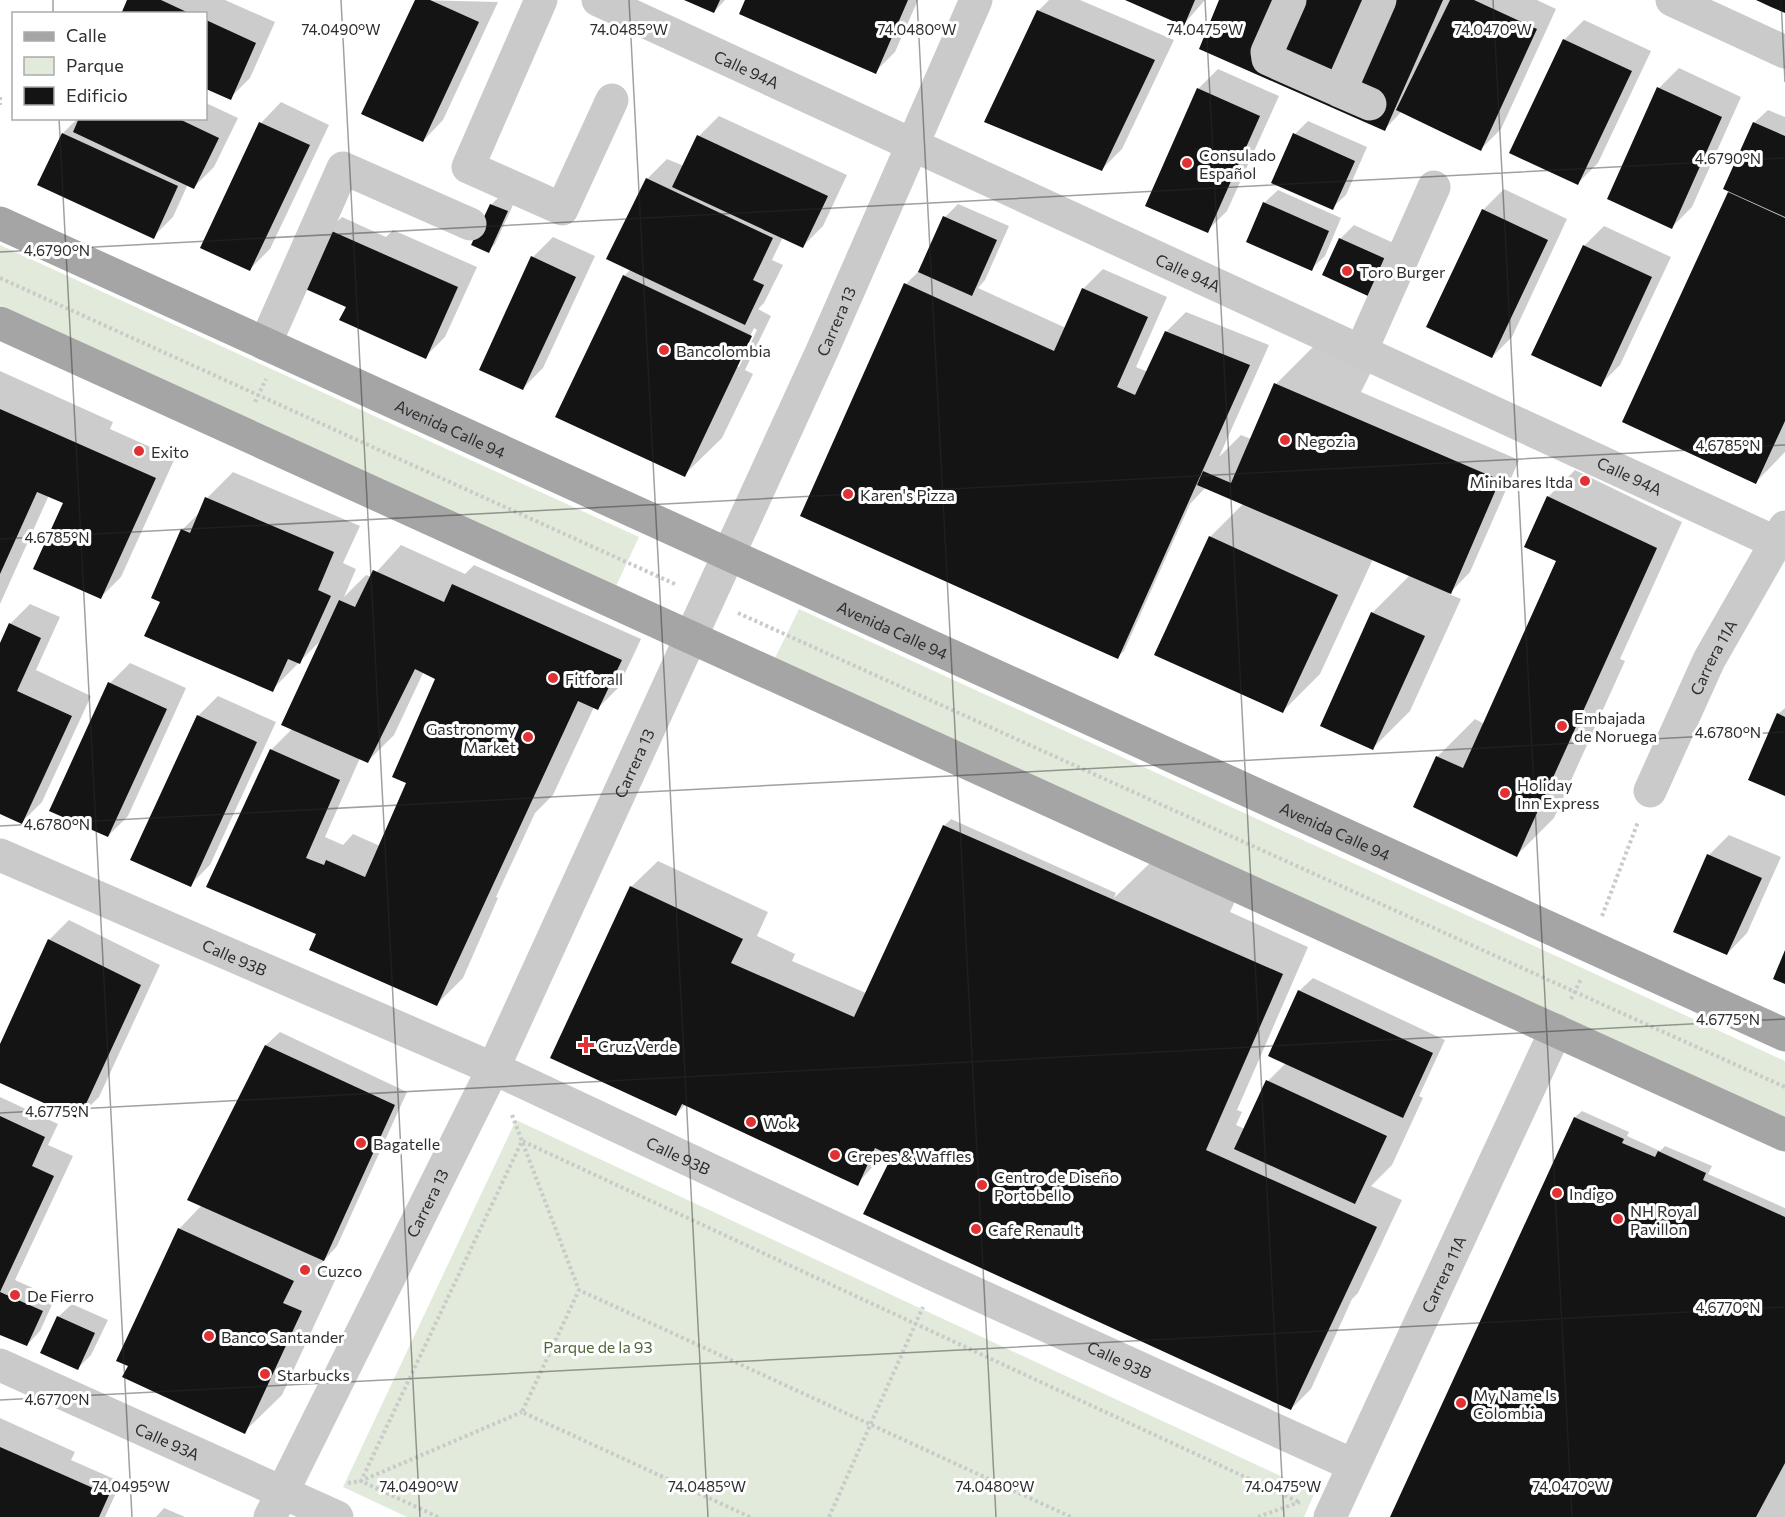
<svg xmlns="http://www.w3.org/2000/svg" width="1785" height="1517" viewBox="0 0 1785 1517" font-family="Commissioner,sans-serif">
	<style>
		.green { fill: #e2ebdb }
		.shadow { fill: #0003; fill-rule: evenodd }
		.building { fill: #141414 }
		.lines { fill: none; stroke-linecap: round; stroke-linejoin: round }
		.path { stroke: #cacaca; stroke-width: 4; stroke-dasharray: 3 3; stroke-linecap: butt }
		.minor { stroke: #cacaca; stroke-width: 33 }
		.major { stroke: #a5a5a5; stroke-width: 33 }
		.ticks { fill: none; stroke: #2d2d2d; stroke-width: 1.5; stroke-opacity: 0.45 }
		.poi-dot { fill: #e23134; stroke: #fff; stroke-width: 2 }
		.labels { text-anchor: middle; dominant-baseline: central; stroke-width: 6; stroke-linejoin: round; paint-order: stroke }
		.street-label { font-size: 16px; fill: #2d2d2d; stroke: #fff }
		.poi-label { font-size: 16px; fill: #2d2d2d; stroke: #fff; text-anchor: start }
		.park-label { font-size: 16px; fill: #4e683b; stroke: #fff }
		.ticks-label { font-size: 15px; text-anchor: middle; fill: #2d2d2d; stroke: #fff; stroke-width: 6; stroke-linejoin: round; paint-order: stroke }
	</style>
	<rect width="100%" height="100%" fill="#fff"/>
	<path class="green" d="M0 245 639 537 616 586 0 305Z
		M799 609 1785 1061V1121L775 658Z
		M516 1120 1315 1492 1304 1517H407L343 1487Z"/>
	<path class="shadow" d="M129 0H225L275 22 250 78 230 98 206 87V14H123Z
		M417 0 498 2 443 120 423 141Z
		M687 0H725L714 12Z
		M747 0H918L895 52 875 72Z
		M1049 0H1080L1174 40 1122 149 1102 169 1038 11Z
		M1129 0H1205L1184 24Z
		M1221 0H1537L1556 9 1501 129 1481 149 1402 111 1385 129Z
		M1584 20 1651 51 1598 163 1578 183 1564 40Z
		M1679 68 1741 97 1692 207 1672 227 1659 88Z
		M1218 69 1279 96 1227 211 1207 231 1198 89Z
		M281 102 329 125 270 249 250 269 202 247 261 123Z
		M206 103 238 118 214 167 194 187 188 184 173 217 153 237 39 185 63 133 78 118H206Z
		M1768 110 1785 117V452L1756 482 1729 193 1754 123Z
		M719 116 847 175 823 226 803 246 783 237 772 260 783 265 764 303 758 309 771 316 745 370 753 374 722 438 684 475 624 276 631 269 647 179 667 159 684 166 699 136ZM754 328 757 330 739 367H736Z
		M1308 121 1367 147 1346 195 1332 208 1295 134Z
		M1504 189 1567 219 1512 337 1492 357 1428 327 1484 209Z
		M1278 190 1341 218 1325 256 1311 269 1264 203Z
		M498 198 513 205 495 244 488 251 491 205Z
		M958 204 1009 226 985 280 978 288 1066 328 1083 289 1103 269 1167 297 1136 367 1148 372 1166 332 1186 312 1269 345 1219 457 1241 435 1251 439 1276 384 1313 347 1371 372 1361 392 1519 460 1470 572 1449 594 1461 599 1410 711 1373 748 1372 613 1410 575 1373 559 1320 674 1283 711 1210 537 1244 503 1206 487 1190 504 1124 651 1117 657 906 284 922 268 945 217Z
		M342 217 386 237 393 230 477 267 445 337 425 357 348 306 328 230Z
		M1354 225 1398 245 1381 281 1340 239Z
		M1604 226 1671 257 1620 365 1600 385 1584 246Z
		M553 237 595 256 543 368 523 388 533 257Z
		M0 371 113 422 110 429 175 458 121 577 101 597 65 503 49 495 0 604Z
		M1575 470 1682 522 1620 659 1625 661 1554 818 1517 855 1437 757 1475 719 1484 724 1557 560 1526 547 1549 496Z
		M233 472 360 526 343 563 356 569 344 597 366 575 372 577 401 545 465 574 474 565 641 639 618 688 598 708 594 707 553 795 535 813 496 897 498 898 463 978 437 1004 318 933 271 750 292 729 321 640 272 690 161 601 182 530 200 512 207 498ZM424 671 438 678 408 783 380 846 353 834 343 845 325 837 360 758 368 761 394 735Z
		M30 604 60 617 36 670 91 696 42 802 22 822 0 813V647L10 624Z
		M130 663 186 688 128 816 108 836 51 810 110 683Z
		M218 696 276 722 210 865 190 885 198 716Z
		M1785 708V794L1778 714Z
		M951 819 1116 893 1114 898 1150 863 1236 899 1230 912 1308 947 1237 1110 1242 1112 1236 1125 1245 1129 1268 1081 1286 1063 1299 991 1313 978 1445 1040 1419 1096 1423 1098 1392 1165 1371 1186 1402 1200 1358 1293 1352 1299 1311 1389 1291 1409 886 1152 857 1184 686 1104 676 1114 631 887 658 861 768 912 757 936 795 954 792 961 866 993 944 826Z
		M1729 835 1781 857 1747 933 1727 954 1709 855Z
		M69 920 160 965 99 1097 79 1117 0 1082V1048L49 940Z
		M280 1032 407 1092 337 1246 319 1266 338 1274 282 1395 244 1432 130 1365 179 1229 202 1205 189 1199 266 1045Z
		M0 1097 58 1124 48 1145 73 1156 15 1280 55 1298 40 1331 27 1345 0 1333Z
		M1582 1111 1629 1132 1627 1136 1660 1151 1665 1146 1712 1166 1708 1174 1785 1208V1517H1392L1575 1117Z
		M72 1304 108 1320 91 1355 78 1368 58 1317Z
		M0 1418 75 1452 71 1460 121 1482 105 1517H0Z
		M164 1508 185 1517H156Z"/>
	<path class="building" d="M127 0H161L191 14H121Z
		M415 0H430L479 22 423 142 361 114Z
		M684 0H720L714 13Z
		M745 0H908L876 74 739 14Z
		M1125 0H1195L1184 26Z
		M1219 0H1443L1385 131 1199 49Z
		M1450 0H1474L1537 29 1481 151 1396 110Z
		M1756 0H1785V13L1771 7Z
		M1037 10 1155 60 1102 171 984 122Z
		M206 20 256 43 231 100 206 89Z
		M1563 39 1632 71 1578 185 1509 153Z
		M1657 87 1722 117 1672 229 1607 199Z
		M1197 88 1260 116 1208 233 1145 206Z
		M79 118H177L219 138 194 189 73 132Z
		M259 122 310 145 250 271 200 248Z
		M1753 122 1785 136V217L1723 189Z
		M62 133 178 186 154 239 37 185Z
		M1293 133 1355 161 1333 210 1271 183Z
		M697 135 828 196 803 248 672 187Z
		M646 178 773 238 753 280 764 285 745 325 606 259Z
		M1728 192 1785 218V421L1756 484 1622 422Z
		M1263 202 1329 231 1312 271 1246 242Z
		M490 204 508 211 489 253 471 245Z
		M1482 209 1548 240 1492 358 1426 327Z
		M943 216 997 240 972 296 918 272Z
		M327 229 458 287 426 359 339 320 346 307 301 287Z
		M1339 238 1386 259 1368 296 1322 275Z
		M1583 245 1652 277 1601 387 1531 355Z
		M531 256 576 277 523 390 479 370Z
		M623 275 752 336 685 477 555 417Z
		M904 283 1054 351 1082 288 1148 317 1117 387 1135 395 1165 331 1250 365 1118 659 800 516Z
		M1274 383 1500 480 1451 594 1197 485 1203 471 1231 483Z
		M0 409 156 478 101 599 33 569 63 503 37 492 0 574Z
		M1547 496 1657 548 1517 857 1413 807 1436 756 1463 768 1556 561 1524 547Z
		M205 497 334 552 318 590 331 596 300 664 288 659 273 692 144 636 160 602 151 598 181 529 190 533Z
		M1209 536 1338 595 1283 713 1154 655Z
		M373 570 444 602 452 584 622 660 598 710 578 701 437 1006 309 950 316 934 206 887 270 749 340 780 306 858 324 865 326 860 365 877 406 783 392 777 435 679 415 669 368 763 281 725 339 600 355 607Z
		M1371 612 1425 636 1373 750 1320 726Z
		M9 623 41 638 17 691 72 716 22 824 0 814V643Z
		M108 682 167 709 108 837 49 811Z
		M1777 713 1785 717V796L1748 780Z
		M197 715 257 742 191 887 130 860Z
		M943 825 1283 974 1206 1150 1377 1227 1291 1410 863 1214 892 1156 875 1148 858 1186 682 1104 676 1116 550 1058 630 886 743 939 731 963 854 1017Z
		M1707 854 1762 878 1727 955 1673 932Z
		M48 939 141 985 79 1119 0 1083V1044Z
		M1785 950V984L1773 979Z
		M1298 990 1433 1053 1403 1118 1268 1056Z
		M265 1045 395 1105 324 1261 187 1200Z
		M1266 1080 1387 1136 1355 1204 1234 1149Z
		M0 1116 45 1137 32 1166 54 1176 0 1292 43 1311 27 1346 0 1335Z
		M1574 1117 1624 1139 1622 1143 1655 1157 1658 1151 1706 1173 1703 1180 1785 1217V1463L1756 1517H1390Z
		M178 1228 294 1281 283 1303 302 1311 245 1434 122 1377 128 1366 116 1361Z
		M57 1316 95 1333 78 1370 40 1353Z
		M0 1447 109 1495 99 1517H0Z"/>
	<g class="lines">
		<path class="path" d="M0 97V105
			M0 278 677 585
			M255 402 266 379
			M738 613 1785 1087
			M1602 916 1638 822
			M1571 999 1581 979
			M512 1115 579 1290
			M348 1483 361 1481 522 1412
			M438 1517 361 1481 522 1141 1299 1502
			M750 1517 522 1412 579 1290 1071 1517
			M829 1517 923 1307
			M1258 1517 1300 1502"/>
		<g class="minor">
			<path d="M541 0 468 167 562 209 612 100"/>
			<path id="s1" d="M598 0 1777 543"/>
			<path d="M1290 0 1267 52 1268 59 1340 91 1380 0"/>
			<path d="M1672 0 1785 52"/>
			<path d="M1340 91 1370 104"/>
			<path d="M265 344 343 168 470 224"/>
			<path d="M1361 351 1434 187"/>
			<path id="s2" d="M1650 791 1709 660 1785 527"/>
			<path id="s3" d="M0 855 508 1075 937 1276 1353 1465"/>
			<path id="s4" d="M0 1365 337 1517"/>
			<path id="s5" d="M270 1517 493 1069 822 351 976 0"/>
			<path id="s6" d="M1330 1517 1556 1030"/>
		</g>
		<g class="major">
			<path id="s7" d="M0 223 1785 1035"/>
			<path d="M0 323 1785 1135"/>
		</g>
	</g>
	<path class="ticks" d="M53 0V14M341 0 420 1517M629 0 708 1517M917 0 996 1517M1205 0 1284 1517M1493 0 1572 1517M1781 0 1785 82M59 118 132 1517M0 252 1785 158M0 539 1785 445M0 826 1785 732M0 1113 1785 1019M0 1400 1785 1307"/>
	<g class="poi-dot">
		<circle cx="1187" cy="163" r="6"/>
		<circle cx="1347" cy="271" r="6"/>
		<circle cx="664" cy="350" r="6"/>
		<circle cx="1285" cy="440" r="6"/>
		<circle cx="139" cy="451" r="6"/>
		<circle cx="1585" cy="481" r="6"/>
		<circle cx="848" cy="494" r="6"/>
		<circle cx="553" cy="678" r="6"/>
		<circle cx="1562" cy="726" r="6"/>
		<circle cx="528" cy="737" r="6"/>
		<circle cx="1505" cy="793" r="6"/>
		<path d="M583 1036h6v6h6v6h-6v6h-6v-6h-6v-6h6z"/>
		<circle cx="751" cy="1122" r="6"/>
		<circle cx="361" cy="1143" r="6"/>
		<circle cx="835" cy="1155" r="6"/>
		<circle cx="982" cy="1185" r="6"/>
		<circle cx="1557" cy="1193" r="6"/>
		<circle cx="1618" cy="1219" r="6"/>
		<circle cx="976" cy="1229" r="6"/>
		<circle cx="305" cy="1270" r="6"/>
		<circle cx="15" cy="1295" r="6"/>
		<circle cx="209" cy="1336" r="6"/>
		<circle cx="265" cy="1374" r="6"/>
		<circle cx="1461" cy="1403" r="6"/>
	</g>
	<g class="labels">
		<g class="street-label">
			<text stroke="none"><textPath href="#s1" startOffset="164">Calle 94A</textPath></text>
			<text stroke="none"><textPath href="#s1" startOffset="650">Calle 94A</textPath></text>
			<text stroke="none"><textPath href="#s5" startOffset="1323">Carrera 13</textPath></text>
			<text stroke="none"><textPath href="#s7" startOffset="495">Avenida Calle 94</textPath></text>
			<text stroke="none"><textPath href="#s1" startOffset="1136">Calle 94A</textPath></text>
			<text stroke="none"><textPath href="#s7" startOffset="981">Avenida Calle 94</textPath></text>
			<text stroke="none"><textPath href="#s2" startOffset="148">Carrera 11A</textPath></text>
			<text stroke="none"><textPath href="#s5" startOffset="837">Carrera 13</textPath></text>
			<text stroke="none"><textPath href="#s7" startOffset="1467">Avenida Calle 94</textPath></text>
			<text stroke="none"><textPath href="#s3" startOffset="256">Calle 93B</textPath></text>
			<text stroke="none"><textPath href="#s3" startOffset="742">Calle 93B</textPath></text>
			<text stroke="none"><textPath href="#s5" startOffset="351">Carrera 13</textPath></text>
			<text stroke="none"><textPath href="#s6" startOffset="268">Carrera 11A</textPath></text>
			<text stroke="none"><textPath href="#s3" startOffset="1228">Calle 93B</textPath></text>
			<text stroke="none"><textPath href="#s4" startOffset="184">Calle 93A</textPath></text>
		</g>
		<g class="poi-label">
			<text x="1199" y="154">Consulado<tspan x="1199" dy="18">Español</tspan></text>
			<text x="1359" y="271">Toro Burger</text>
			<text x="676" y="350">Bancolombia</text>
			<text x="1297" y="440">Negozia</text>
			<text x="151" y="451">Exito</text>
			<text x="1573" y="481" text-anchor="end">Minibares ltda</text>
			<text x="860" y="494">Karen's Pizza</text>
			<text x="565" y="678">Fitforall</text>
			<text x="1574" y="717">Embajada<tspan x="1574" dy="18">de Noruega</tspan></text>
			<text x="516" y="728" text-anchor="end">Gastronomy<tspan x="516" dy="18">Market</tspan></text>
			<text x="1517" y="784">Holiday<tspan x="1517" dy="18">Inn Express</tspan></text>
			<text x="598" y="1045">Cruz Verde</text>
			<text x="763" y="1122">Wok</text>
			<text x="373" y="1143">Bagatelle</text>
			<text x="847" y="1155">Crepes &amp; Waffles</text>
			<text x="994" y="1176">Centro de Diseño<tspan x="994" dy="18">Portobello</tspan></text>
			<text x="1569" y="1193">Indigo</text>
			<text x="1630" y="1210">NH Royal<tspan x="1630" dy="18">Pavillon</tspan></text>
			<text x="988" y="1229">Cafe Renault</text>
			<text x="317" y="1270">Cuzco</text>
			<text x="27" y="1295">De Fierro</text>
			<text x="221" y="1336">Banco Santander</text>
			<text x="277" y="1374">Starbucks</text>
			<text x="1473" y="1394">My Name Is<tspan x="1473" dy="18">Colombia</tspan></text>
		</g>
		<g class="park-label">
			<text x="598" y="1346">Parque de la 93</text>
		</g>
	</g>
	<g class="ticks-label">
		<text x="341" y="35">74.0490°W</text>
		<text x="629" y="35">74.0485°W</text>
		<text x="917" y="35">74.0480°W</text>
		<text x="1205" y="35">74.0475°W</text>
		<text x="1493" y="35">74.0470°W</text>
		<text x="1728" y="164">4.6790°N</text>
		<text x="57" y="256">4.6790°N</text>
		<text x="1728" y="451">4.6785°N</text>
		<text x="57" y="543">4.6785°N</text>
		<text x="1728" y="738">4.6780°N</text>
		<text x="57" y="830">4.6780°N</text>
		<text x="1728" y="1025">4.6775°N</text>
		<text x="57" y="1117">4.6775°N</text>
		<text x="1728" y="1313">4.6770°N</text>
		<text x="57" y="1405">4.6770°N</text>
		<text x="131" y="1492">74.0495°W</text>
		<text x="419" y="1492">74.0490°W</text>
		<text x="707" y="1492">74.0485°W</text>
		<text x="995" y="1492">74.0480°W</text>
		<text x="1283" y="1492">74.0475°W</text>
		<text x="1571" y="1492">74.0470°W</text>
	</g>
	<rect x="12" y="12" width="195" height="108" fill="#ffffff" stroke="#ababab" stroke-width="1.5"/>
	<rect x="24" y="32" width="30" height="9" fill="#a5a5a5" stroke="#ababab" stroke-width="1.5"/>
	<text x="66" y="42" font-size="18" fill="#2d2d2d">Calle</text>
	<rect x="24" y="57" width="30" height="18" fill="#e2ebdb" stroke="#ababab" stroke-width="1.5"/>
	<text x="66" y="72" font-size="18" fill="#2d2d2d">Parque</text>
	<rect x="24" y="87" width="30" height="18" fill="#141414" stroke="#ababab" stroke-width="1.5"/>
	<text x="66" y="102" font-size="18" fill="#2d2d2d">Edificio</text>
</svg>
